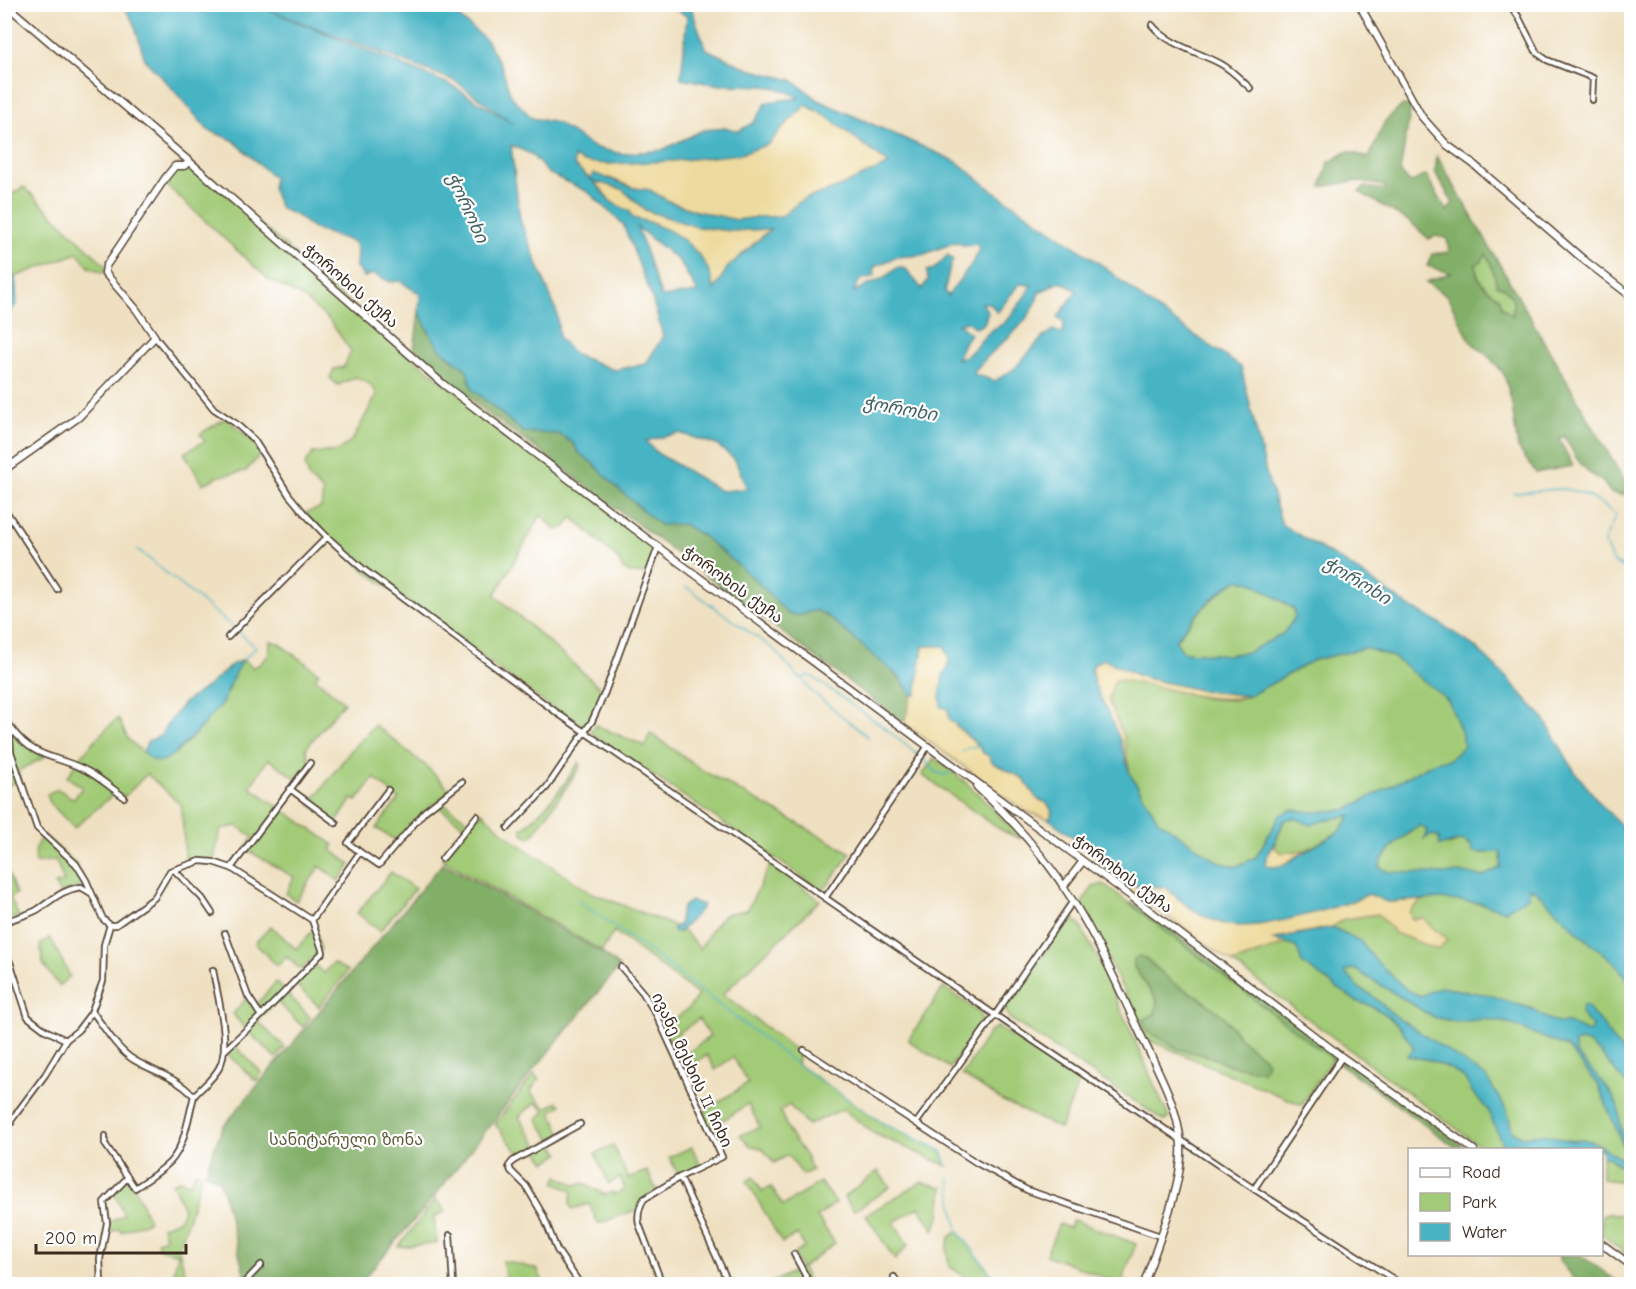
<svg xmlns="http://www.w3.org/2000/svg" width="1636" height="1289" viewBox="0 0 1636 1289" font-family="'Comic Neue','Noto Sans Georgian',sans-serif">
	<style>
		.green { fill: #a2cb77; stroke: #6e7a4a; stroke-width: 1.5; fill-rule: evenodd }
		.forest { fill: #81af68; stroke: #5e6c43; stroke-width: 1.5; fill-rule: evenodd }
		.sand { fill: #eeda9e; stroke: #94825e; stroke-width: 1.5 }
		.water { fill: #47b4c4; stroke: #416f71; stroke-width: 1.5; fill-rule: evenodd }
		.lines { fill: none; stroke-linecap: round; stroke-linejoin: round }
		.stream { stroke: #47b4c4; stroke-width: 1.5 }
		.minor-casing { stroke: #564536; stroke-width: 8 }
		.tertiary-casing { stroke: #564536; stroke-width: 9 }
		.minor { stroke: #fff; stroke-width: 4.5 }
		.tertiary { stroke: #fff; stroke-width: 6 }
		.labels { text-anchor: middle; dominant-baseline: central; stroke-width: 4.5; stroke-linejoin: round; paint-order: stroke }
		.street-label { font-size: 16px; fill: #3b2a1e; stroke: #fff }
		.park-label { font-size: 16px; fill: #5a5a39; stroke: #fff }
		.water-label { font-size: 18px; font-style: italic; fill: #406160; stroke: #fff }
	</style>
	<rect width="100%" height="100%" fill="#fff"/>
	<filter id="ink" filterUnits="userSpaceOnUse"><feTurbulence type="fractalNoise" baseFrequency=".0167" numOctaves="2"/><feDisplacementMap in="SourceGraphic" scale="12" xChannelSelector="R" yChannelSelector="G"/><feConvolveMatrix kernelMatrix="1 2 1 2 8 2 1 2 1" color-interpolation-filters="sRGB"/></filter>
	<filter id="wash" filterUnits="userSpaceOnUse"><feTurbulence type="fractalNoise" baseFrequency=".008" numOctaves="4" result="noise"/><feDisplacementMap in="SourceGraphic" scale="24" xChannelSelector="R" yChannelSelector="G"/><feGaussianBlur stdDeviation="1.35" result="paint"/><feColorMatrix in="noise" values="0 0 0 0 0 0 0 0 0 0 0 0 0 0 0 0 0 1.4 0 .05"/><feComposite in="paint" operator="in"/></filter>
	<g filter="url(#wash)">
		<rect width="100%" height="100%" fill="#efe0c1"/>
		<path class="green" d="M190 162 404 351 658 547 650 574 630 573 623 569 617 558 572 517 566 527 557 530 541 515 495 595 605 692 584 732 363 569 304 513 321 508 323 492 309 478 305 464 313 453 339 451 353 439 377 394 370 384 356 377 338 385 330 378 334 369 344 367 351 351 330 321 320 312 303 298 268 279 163 182 175 166Z
			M24 187 106 266 105 273 89 267 78 253 15 277 5 271 4 199Z
			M1486 253 1492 267 1497 286 1505 288 1513 299V317L1502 307 1499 297C1486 289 1475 280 1476 263Z
			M226 418 263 451 246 471 220 476 203 484 184 453 205 441 200 434Z
			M1237 580 1252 582 1294 609 1295 617 1284 633 1249 652 1227 655 1183 652 1175 641C1194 617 1211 597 1237 580Z
			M270 641 278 643 319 673 315 678 344 702 306 748 310 763 297 779 268 759 250 787 334 845 331 849 351 865 339 881 320 866 296 901 286 894 294 877 245 849 253 837 237 826 221 829 213 862 200 861 186 866 181 805 147 774 124 797 116 792 74 828 50 803 47 794 58 789 74 799 82 787 67 777C80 756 99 734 118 718L128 739 147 756 176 753 195 735 207 719 220 707 230 688 233 673 243 660 252 667 259 665 269 655Z
			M1365 648 1393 657 1448 700 1461 731 1465 746 1450 759 1435 762 1346 810 1314 812 1291 810 1274 825 1256 857 1235 867 1215 860 1158 820 1130 774 1123 736 1108 700 1115 679 1136 681 1209 699 1233 700 1249 696 1314 660Z
			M375 725 426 766 448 788 450 791 439 800 471 823 482 812 510 838 588 891 677 927 679 932 682 929 700 949 711 930 725 914 747 910 771 864 820 900 723 994 799 1053 797 1064 884 1124 942 1151 947 1166 873 1133 843 1109 808 1125 789 1105 780 1111 790 1134 806 1156 812 1170 803 1175 788 1155 774 1163 762 1148 751 1146 740 1135 760 1127 748 1104 709 1129 702 1113 748 1083 733 1057 715 1070 707 1055 691 1065 685 1055 710 1036 699 1019 668 1040 663 1028 689 1008 698 995 614 931 602 951 442 859 467 828 433 803 398 842 376 828 399 799 374 778 357 801 352 799 336 823 310 804 352 749Z
			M595 725 645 746 650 733 702 770 851 853 823 891 591 733Z
			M12 729 45 757 18 771 21 780 5 787V764L14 762 11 752Z
			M934 758C967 780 994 809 1021 839L1001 830 922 775Z
			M579 762 581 766 533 835 530 837 522 833V829C544 811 564 786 579 762Z
			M1352 815 1340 831 1306 850 1282 853 1274 847 1284 820 1295 818 1311 825 1325 820Z
			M1421 825 1431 835 1439 837 1449 845 1462 840 1471 845 1478 853 1501 852V867L1482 877 1464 873 1446 874 1389 872 1379 867C1386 848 1405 836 1421 825Z
			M44 835 76 864 91 893 81 887 59 893 55 884 64 882 56 860 35 863C35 850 35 844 44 835Z
			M5 870H7L16 894 10 898 19 916 5 922Z
			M391 872 415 889 380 931 357 913Z
			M1104 884 1333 1058 1302 1105 1148 1040 1081 904 1093 887ZM1146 958 1173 983 1200 998 1223 1016 1241 1039 1263 1057 1228 1065 1211 1057 1178 1049 1155 1014 1157 1001 1134 967Z
			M1528 888 1535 890 1583 937 1613 961 1631 983V1058C1610 1044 1608 1027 1590 1014L1586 1021 1594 1027 1588 1032 1568 1023H1558L1543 1017 1535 1010 1489 995 1440 987 1421 996 1407 990 1374 959 1360 941 1332 927 1344 919 1379 914 1395 933 1446 938 1430 926 1424 918 1412 919 1409 912C1413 908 1418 901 1424 900 1439 895 1490 904 1505 911Z
			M1069 919 1078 922 1099 960 1169 1118 1165 1121 1009 1018 1005 1008Z
			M271 926 296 949 315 928 321 950 301 970 287 957 277 966 255 943Z
			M50 937 70 976 59 986 43 964 40 945Z
			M1288 943 1297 948 1302 963 1356 1001 1371 1006 1384 1013 1400 1027 1415 1048 1408 1056 1430 1060 1451 1069 1465 1079 1473 1093 1488 1110 1503 1146 1514 1149H1484L1233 963Z
			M333 963 348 971 319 1007 294 983 313 964 324 973Z
			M1354 969 1433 1017 1457 1022 1485 1019 1508 1023 1567 1047 1598 1084 1626 1153 1627 1166 1619 1157 1583 1139 1572 1141 1542 1134 1522 1137 1512 1130 1507 1110 1441 1047 1393 1014 1370 994 1360 989 1343 971Z
			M276 982 310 1017 303 1027 276 1001 257 1021 285 1047 276 1058 246 1030 233 1014 248 996 255 1006Z
			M944 987 980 1013 982 1021 950 1068 908 1040Z
			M997 1027 1080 1080 1060 1129 1003 1101 962 1075 990 1031Z
			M1581 1041 1590 1044 1602 1055 1630 1089 1632 1099 1631 1149 1625 1141 1603 1084 1575 1052 1574 1043Z
			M233 1044 262 1073 256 1081 224 1051Z
			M534 1074 539 1079 530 1092 546 1108 558 1102 561 1105 551 1112 562 1134 551 1140 560 1154 546 1162 536 1149 521 1156 495 1124ZM536 1102 545 1112 537 1119 551 1140 539 1147 519 1117Z
			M613 1145 628 1178 647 1171 657 1191 644 1199 639 1209 598 1224 589 1204 572 1209 570 1204 572 1191 555 1183 558 1176 576 1185 583 1183 605 1195 613 1192 614 1195 625 1189 620 1177 609 1184 595 1154Z
			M692 1147 701 1167 680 1177 669 1157Z
			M1602 1156 1608 1157 1627 1172 1618 1181 1602 1179Z
			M195 1171 202 1174 178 1252H180L187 1284H171L178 1254 159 1248 157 1241 165 1238 162 1227 180 1219 184 1209 172 1183 179 1180 191 1183Z
			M878 1171 890 1187 854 1211 844 1197Z
			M128 1177 135 1188 149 1221 121 1232 119 1229 105 1234 107 1223 124 1215 113 1191Z
			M753 1177 762 1191 771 1187 783 1206 820 1182 836 1203 817 1217 835 1243 802 1268 807 1279 796 1284H769L801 1268 794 1254 805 1247 797 1234 782 1243 747 1181Z
			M921 1182 943 1187 940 1216 934 1230 919 1207 894 1222 908 1245 895 1260 866 1215Z
			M436 1199 446 1211 434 1217 437 1243 398 1247Z
			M1609 1213 1631 1217V1258L1602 1235V1215Z
			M1073 1220 1136 1244 1121 1284 1046 1255 1059 1224 1069 1228Z
			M958 1231 999 1284H967L962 1275 949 1266 947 1250 949 1238Z
			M502 1261C514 1262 525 1267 537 1269L544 1284H508Z"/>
		<path class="forest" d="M1403 105 1411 106 1400 171 1410 183 1426 175 1447 211 1453 203 1435 172 1437 156 1629 489 1623 495 1611 493 1602 481 1589 473 1577 459 1564 436 1559 439 1573 466 1536 473 1518 448 1511 399 1504 374 1490 358 1471 342 1447 296 1426 282 1451 273 1427 266 1432 254 1449 252 1447 238 1436 236 1429 239 1409 221 1359 192 1365 187 1385 190V186L1355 181 1321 187 1328 163 1348 151 1369 158 1385 121ZM1486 254 1492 267 1497 286 1505 288 1513 299V316L1502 307 1499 297C1486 289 1475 280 1476 264L1482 261Z
			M419 312 430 334 449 357 467 370 472 389 523 432 559 434 574 444 578 452 596 466 642 510 683 524 703 536 758 582 788 614 800 615 816 610C844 623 895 670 912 695L904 723 486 411 414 349Z
			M443 863 601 952 619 967 531 1073 434 1197 359 1284H247L220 1181 205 1173 222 1128Z
			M1131 903 1138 906 1467 1149H1458L1311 1043 1130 904Z
			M1139 956 1145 958 1173 983 1200 998 1223 1016 1241 1039 1263 1057 1267 1063 1263 1071 1228 1065 1211 1057 1178 1049 1148 1032 1142 1020 1155 1014 1157 1001 1134 967V960Z
			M1560 1255H1580L1621 1284H1582L1573 1278 1560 1262Z"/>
		<path class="sand" d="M806 105 826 116 889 164 837 188 802 200 781 217H758L737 220 696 211 668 201 650 190 634 188 610 178 592 180 622 189 645 210 697 227 732 231 771 228 728 267 714 291 655 223 632 218 629 211 611 202 601 188 574 165V156L584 162 769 144 783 127Z
			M923 646H945L949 659 947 669 948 709 956 726 989 756 993 763 1023 778 1037 799 1047 803 1053 812 1049 819 1025 811 904 723 912 695H916Z
			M1103 659 1142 677 1200 690 1249 696C1203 706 1160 682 1115 680L1108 700 1123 736 1130 774C1127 762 1123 750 1119 738 1111 718 1087 684 1094 664Z
			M1276 840 1274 847 1282 853 1306 850C1293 857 1280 872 1265 865L1267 855Z
			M1123 885 1166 887C1188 911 1223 929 1257 925 1271 923 1284 919 1298 916 1323 910 1346 905 1369 894L1387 902 1422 900 1409 912 1412 919 1424 918 1430 926 1446 938V941L1438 950 1395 933 1378 914 1344 919 1332 927 1281 937 1274 940 1288 943 1233 963Z"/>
		<path class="water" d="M123 5H445L486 40 501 65 511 96 532 118 557 123 593 147 622 154 662 150 703 130 727 128 739 131 754 122 767 102 799 98C777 83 753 86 727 85 711 85 696 81 681 78L687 16 668 5H690L706 49 749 69 792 80 820 101 957 162 992 190 1102 265 1148 303 1241 367 1267 476 1282 525 1347 564 1410 607 1438 622 1475 647 1510 681 1544 719 1575 772 1604 808 1631 835V983L1613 961 1583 937 1535 890 1529 888V896L1505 911 1480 903 1437 899 1387 902 1369 894C1338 908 1262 930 1229 925 1206 920 1182 904 1166 887L1123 885 1114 877 1092 851 1049 819 1053 812 1047 803 1037 799 1023 778 993 763 989 756 983 753 979 746 949 719 948 709 941 707 940 697 943 675 947 669 949 659 945 646H923L916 695H912L900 678 826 615 816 610 800 615 788 614 758 582 703 536 683 524 660 525 615 486 594 464 578 452 574 444 559 434 523 432 472 389 467 370 440 349 432 337 419 312 420 294 400 281 391 282 373 274 364 277 356 267 357 251 354 242 314 229 297 216 280 208 272 187 274 178 233 140 208 130 171 87 145 60 134 23ZM269 10 455 81 514 124 451 85ZM806 105 826 116 889 164 837 188 802 200 781 217H758L737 220 696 211 668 201 650 190 634 188 593 173 591 180 574 165V157L584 162 609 164 672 161 741 154 769 144 783 127ZM511 145 531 154 548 173 588 192 623 224 652 298 663 336 646 364 614 370 574 354 559 338 557 313 520 220ZM593 181 622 189 645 210 697 227 732 231 771 229 728 267 714 290C712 283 711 274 707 267 690 238 664 225 633 218L629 211 611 202ZM637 227 679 261 698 292 662 297C652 274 646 250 637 227ZM956 242 966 246 975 244 980 248C974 266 958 279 948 296L944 291C948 281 947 271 953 260L948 255 934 269 927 271 928 280 922 289 906 269 898 267 885 277 853 292 860 280 875 276 874 267 896 257 922 255ZM1062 282 1077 291 1058 317 1064 322 1063 334 1053 330 1042 338 1014 369 995 381 973 374C989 350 1017 335 1032 310 1036 305 1037 298 1039 292L1055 285 1052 283ZM1019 284 1031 285C1029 292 1010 318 1004 323 1001 326 995 327 992 330 977 340 977 354 957 359 961 350 963 342 970 334L958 323 968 322 975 328 984 324 988 312 982 303H990L997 313ZM679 433 717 445 735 460 747 489 721 491 657 453 646 441ZM1237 580 1252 582 1294 609 1295 617 1284 633 1249 652 1227 655 1183 652 1175 640C1194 617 1211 596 1237 580ZM1365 648 1393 657 1448 700 1461 731 1464 746 1450 759 1435 762 1346 810 1314 812 1291 810 1280 815 1256 857 1235 867 1215 860 1158 820 1130 774 1119 737 1094 683 1091 671 1094 664 1103 659 1142 677 1200 690 1249 696 1314 660ZM1351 815 1340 831 1282 866 1271 867 1265 865 1267 855 1276 840 1284 820 1295 818 1311 825 1325 820ZM1420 825 1427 830 1424 839 1431 835 1439 837V846L1462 840 1471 845 1472 851 1479 853 1501 852V867L1482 877 1464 873 1446 874 1389 872 1379 867C1385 848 1405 836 1420 825Z
			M5 271 15 277 17 303 5 319Z
			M243 660C230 676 231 690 220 706 217 711 210 715 207 720 200 729 193 736 184 744 172 757 157 772 143 751L148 741 161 736 165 727 185 702 208 686 233 664Z
			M692 901 703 905C701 911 685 925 680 932H675L672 929 680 924C679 913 681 905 692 901Z
			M1332 927 1360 941 1374 959 1407 990 1421 996 1440 987 1489 995 1535 1010 1544 1017 1558 1023H1568L1588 1032 1594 1027 1586 1021 1581 1013 1583 1005 1588 1007C1591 1014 1595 1016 1600 1021 1611 1036 1615 1047 1631 1058V1099L1630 1089 1602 1055 1590 1044 1581 1041 1575 1043V1052C1588 1068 1606 1082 1615 1100 1624 1116 1615 1129 1631 1149V1185C1626 1172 1616 1157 1602 1156V1150H1514L1503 1146 1488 1110 1473 1093 1465 1079 1451 1069 1430 1060 1407 1056 1414 1048 1400 1027 1384 1013 1371 1006 1356 1001 1302 963 1297 948 1288 943 1272 940ZM1354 969 1433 1017 1458 1022 1485 1019 1508 1023 1567 1047 1598 1084 1626 1153 1627 1165 1619 1157 1596 1143 1583 1139 1572 1141 1542 1134 1522 1137 1512 1131 1507 1110 1486 1077 1393 1014 1370 994 1360 989 1344 971Z"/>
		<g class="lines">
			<path class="stream" d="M1513 493C1529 492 1545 490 1561 489 1580 489 1602 503 1616 515L1604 542 1612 561 1632 573
				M137 549 234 628
				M686 587 776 651 798 677 802 678
				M237 631 256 647 243 660
				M868 737 810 690 803 679 807 675 811 676 881 725 918 755
				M962 752 968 748 979 746
				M922 758 936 772 944 775 949 773
				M578 901 641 945 796 1064 884 1124 942 1151 947 1166
				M950 1178 953 1207 958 1231 999 1284"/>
		</g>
	</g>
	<g filter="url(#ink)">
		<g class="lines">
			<g class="minor-casing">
				<path id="minor" d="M1509 4 1518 16 1537 53 1547 60 1593 78 1592 100
					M1152 25C1168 45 1199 52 1221 64 1232 70 1241 80 1250 88
					M155 337 214 409 235 423 254 440 289 495 304 513 327 537 363 569 560 715 995 1015 1254 1189 1401 1284
					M4 508 57 589
					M228 637 327 537
					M4 719 12 729 10 739 11 752 37 828 76 864 86 880 103 919 110 925
					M12 729C35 761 60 755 89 772 101 779 113 789 124 797
					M290 789 336 823
					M508 828 547 787 592 721 605 692 658 547
					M360 852 379 865 425 811 462 782
					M442 859 477 816
					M231 868 310 763
					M175 871 202 898 212 913
					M825 898 928 746
					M312 920 360 852 348 843 388 790
					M4 922C15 918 28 915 37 910 54 899 61 890 81 887L91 893
					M110 925H116L154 898 170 871 200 861 213 862 231 868 312 920 323 952 261 1016
					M4 952 10 962 28 1017 45 1030 66 1040
					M621 967 643 993 657 1016 722 1157 680 1177 644 1199C639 1207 637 1214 639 1224L662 1284
					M92 1011C104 1027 117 1050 134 1060 158 1074 173 1075 194 1096 188 1118 185 1146 170 1162 160 1172 147 1180 135 1188L105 1144V1136
					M804 1050 977 1163 1027 1190 1160 1236
					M224 1051 261 1016 248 996 225 933
					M194 1096C202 1087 213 1079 219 1068 232 1045 217 995 213 970
					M4 1115 11 1123
					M917 1122 995 1015 1073 901
					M580 1124 513 1161 509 1166 511 1171 526 1186 543 1215 557 1250 580 1284
					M4 1130 45 1075 66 1040 78 1030 91 1013 103 981 104 945 110 925
					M680 1177 729 1284
					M1254 1189 1342 1057
					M450 1235 453 1284
					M794 1254 810 1284
					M894 1277 898 1284
					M101 1284 100 1259 107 1223 104 1202 128 1177
					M243 1284 261 1265"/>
			</g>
			<g class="tertiary-casing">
				<path id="tertiary" d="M5 4 190 162 443 384 658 547 1140 903 1342 1057 1474 1150
					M1359 4 1422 117 1447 145 1472 163 1584 260 1632 297
					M4 470 79 417 155 337 136 309 105 273 106 266 166 177 175 166H184L190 162
					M977 787C1013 820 1047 859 1073 901 1099 942 1118 987 1139 1031 1156 1067 1178 1104 1181 1145 1184 1182 1156 1248 1144 1284
					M1063 887 1083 861
					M1602 1244 1632 1266"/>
			</g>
			<use href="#minor" class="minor"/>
			<use href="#tertiary" class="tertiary"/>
		</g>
	</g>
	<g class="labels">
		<g class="street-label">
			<text transform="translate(351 286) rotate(41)">ჭოროხის ქუჩა</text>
			<text transform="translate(733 585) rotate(36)">ჭოროხის ქუჩა</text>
			<text transform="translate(1123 874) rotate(37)">ჭოროხის ქუჩა</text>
			<text transform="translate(692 1070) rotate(65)">ივანე მესხის II ჩიხი</text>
		</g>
		<g class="park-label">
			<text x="346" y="1140">სანიტარული ზონა</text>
		</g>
		<g class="water-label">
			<text transform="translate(467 208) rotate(65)">ჭოროხი</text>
			<text transform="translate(900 409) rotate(10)">ჭოროხი</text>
			<text transform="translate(1357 581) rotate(31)">ჭოროხი</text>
		</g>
	</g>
	<rect width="1636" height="1289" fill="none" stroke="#fff" stroke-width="24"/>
	<rect x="1408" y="1148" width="195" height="108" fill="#ffffff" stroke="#b1aaa5" stroke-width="1.5"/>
	<rect x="1420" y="1168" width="30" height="9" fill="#ffffff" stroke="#b1aaa5" stroke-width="1.5"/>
	<text x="1462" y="1178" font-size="18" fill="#3b2a1e">Road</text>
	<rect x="1420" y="1193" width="30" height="18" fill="#a2cb77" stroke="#b1aaa5" stroke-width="1.5"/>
	<text x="1462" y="1208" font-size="18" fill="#3b2a1e">Park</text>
	<rect x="1420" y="1223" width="30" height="18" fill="#47b4c4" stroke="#b1aaa5" stroke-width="1.5"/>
	<text x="1462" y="1238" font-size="18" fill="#3b2a1e">Water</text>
	<path d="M36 1244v9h150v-9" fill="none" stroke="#3b2a1e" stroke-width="3"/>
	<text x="45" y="1244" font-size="18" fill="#3b2a1e" stroke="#ffffff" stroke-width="4.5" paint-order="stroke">200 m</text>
</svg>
